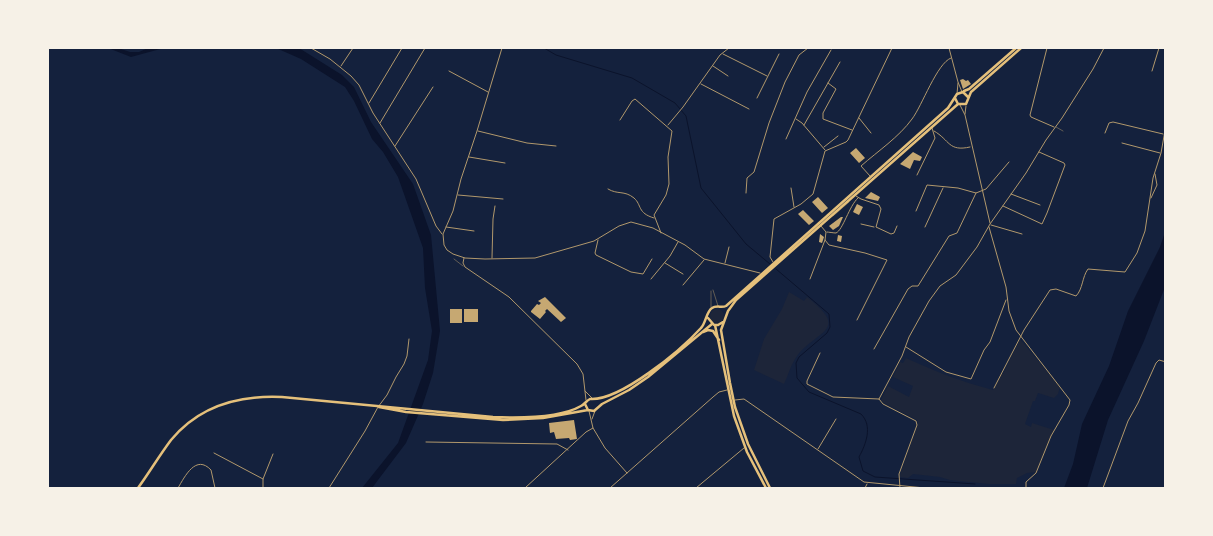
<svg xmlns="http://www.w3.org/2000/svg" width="1213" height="536" viewBox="0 0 1213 536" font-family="Bitter,serif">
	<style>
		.green { fill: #1d2539 }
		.water { fill: #0b132b }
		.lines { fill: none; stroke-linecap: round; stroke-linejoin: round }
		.stream { stroke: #0b132b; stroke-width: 1 }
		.building { fill: #c6a872 }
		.service { stroke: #b1986c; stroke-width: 0.5 }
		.minor { stroke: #b1986c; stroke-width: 1 }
		.primary { stroke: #e5c07b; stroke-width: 2.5 }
	</style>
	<rect width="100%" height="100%" fill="#14213d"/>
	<path class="green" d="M789 292 804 301 807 297C851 331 817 330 797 356 791 364 788 376 784 384L754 370 764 339 782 309Z
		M710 316a7 7 0 1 1 14 0a7 7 0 1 1-14 0Z
		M1020 339 1060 387 1058 394 1054 398 1038 393 1035 401H1033L1025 424 1031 427 1032 423 1054 430 1036 472 1027 473 1017 478 1016 484H989L950 480 940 477 913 474 908 478 899 477 918 424V421L915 419 884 403 881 400 888 386 909 397 913 386 893 377 900 362 903 363 906 358C934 371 962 382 993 390L1001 373 1003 374Z"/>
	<path class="water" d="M108 48H118L130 52H139L148 48H164L131 57Z
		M276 48H299L342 75 354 87 371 122 413 184 431 235 440 331 433 373 423 404 406 443 372 488H362L398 443 428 360 432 331 425 288 423 248 398 177 383 152 372 139 354 101 345 87 301 59Z
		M1165 232V287L1144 341 1108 420 1087 488H1064L1073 464 1082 424 1109 366 1128 311 1160 247Z"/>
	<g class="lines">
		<path class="stream" d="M544 48 556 55 632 78 675 103 686 116 701 188 746 244 770 264
			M776 269 829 314 830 327 827 333 799 357 796 363 797 378 809 392 861 414C873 426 866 444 859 457L863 471 875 477 975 484"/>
	</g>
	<path class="building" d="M963 79 966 81 968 80 971 84 963 89 960 80Z
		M856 148 865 158 859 163 850 153Z
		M913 152 922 157 920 161 914 160 910 169 900 164Z
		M871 192 880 197 878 201 865 198Z
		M818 197 828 208 822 213 812 202Z
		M857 204 863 207 859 215 853 212Z
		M803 210 814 221 809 225 798 214Z
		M841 217H843L839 226 833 230 829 226Z
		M820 234 824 237 822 243 819 242Z
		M838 235 842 236 841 242 837 241Z
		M545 297 566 318 561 322 547 309 545 311 546 312 540 319 531 312V311L537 304 539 305 541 303 538 301Z
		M450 309H462V323H450Z
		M464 309H478V322H464Z
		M574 420 577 439 570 440 569 438 556 439 554 432 550 433 549 423Z"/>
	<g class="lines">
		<path class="service" d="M1056 127 1063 131
			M833 216 849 202
			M454 259 463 266
			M713 290 718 306
			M711 291V307"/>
		<path class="minor" d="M311 48 330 59 351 76 359 85 373 113 416 179 436 226 442 234
			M502 48 477 131 461 179 453 211 443 234 444 245 447 250 453 254 465 258 485 259 535 258 594 241 619 226 631 222 653 228 685 245 704 259 760 273
			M949 48 958 82 962 92
			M1047 48 1030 115 1031 117 1054 127
			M723 54 767 76
			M341 66 353 48
			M713 66 728 76
			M449 71 488 92
			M1152 71 1159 48
			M828 83 836 89 823 113V119L852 130
			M701 84 749 109
			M957 94 958 83
			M757 98 779 54
			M369 103 402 48
			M960 105 965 115 990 223
			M965 114 966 106
			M859 118 871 133
			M796 119 802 123 825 150
			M620 120 632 101 635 99 672 131 668 157 669 184 666 195 654 215 661 233
			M380 123 425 48
			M668 125 683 107 720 55 729 48
			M804 125 840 62
			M478 131 527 143 556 146
			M934 131C950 140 948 152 970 147
			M1105 133 1109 123 1113 122 1163 134
			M786 139 807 92 831 50
			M1122 143 1160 153
			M395 146 433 87
			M824 147 838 136
			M469 157 505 163
			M917 175 935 138 932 128
			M870 176 861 166C878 151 899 137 912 119 922 106 937 63 951 58
			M791 188 794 207
			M608 189C618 195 624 190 634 198 642 205 637 213 654 218
			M746 193 747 178 754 172 769 123 785 82 799 55 808 48
			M1011 194 1040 205
			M458 195 503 199
			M856 196 861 199 879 205 881 209 876 227 891 234 894 233 897 226
			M1151 198 1157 185 1155 174
			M1003 206 1042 224 1047 213 1065 165 1064 163 1039 152
			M916 211 927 185 958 188 976 193 986 189 1009 162
			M861 224 874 227
			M991 225 1022 234
			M821 226 826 232 825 240 829 245 865 253 887 260 857 320
			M446 227 474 231
			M925 227 943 188
			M989 227 1006 287 1009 311 1016 330 1070 400 1069 405 1051 436 1036 473 1026 482V488
			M827 232C828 232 834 233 836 233 843 230 849 206 858 198
			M598 240 595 253 596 255 631 272 643 274 652 259
			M464 258 463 263 465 267 509 297 577 364 583 374 586 400
			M492 258 493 219 495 206
			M773 262 770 257 774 219 801 204 813 194 825 151 846 142 848 140 892 48
			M665 263 683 274
			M725 263 729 247
			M651 279 670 256 678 242
			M810 279 825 240
			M683 285 704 260
			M906 347 946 372 971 379 984 350 990 342 1006 300
			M874 349 908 289 912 286H918L949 236 957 233 976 193
			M820 353 807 381V384L833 397 879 399 883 404 916 421 917 425 899 474 900 488
			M994 388 1024 330 1050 290 1056 289 1076 296C1083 289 1082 277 1088 269L1125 272 1137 253 1145 231 1153 178 1161 153 1166 125
			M585 391 593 399
			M879 399 902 356 909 337 929 301 940 286 956 275 977 247 990 224 1026 173 1046 140 1062 118 1093 69 1104 48
			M735 400 744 399 864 482 925 488
			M592 419 595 411
			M593 428 605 448 627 473
			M426 442 557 444 568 450
			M818 449 836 419
			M214 453 263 479
			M178 488C185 476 196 454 211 470L215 488
			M263 488V479L273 454
			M329 488 365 431 378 407 387 395 396 377 404 364 407 356 409 339
			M525 488 586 432 593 428 589 411
			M610 488 713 397 719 392 727 390
			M696 488 744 448
			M865 488 867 484
			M1103 488 1128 421 1138 403 1156 363 1159 360 1166 362"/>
		<path class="primary" d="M964 91 969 89 1016 48
			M955 98 958 104H966L971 92 1021 48
			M708 318 714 325H718L723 322
			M715 325 734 416 747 452 766 488
			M703 332 708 330 713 331 719 340
			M585 404 588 410 594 411 602 404 629 390 648 377 712 324
			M379 407 406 412 503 420 543 418 588 410
			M138 488C149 473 159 456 171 440 199 406 239 395 282 397L493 417C517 418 560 418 581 406 585 404 586 401 590 399 620 401 680 351 701 328 706 323 706 312 712 308 716 305 722 308 726 306L948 108 957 94 963 92 968 97
			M770 488 748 444 735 407 730 383 721 330 728 311 736 300 958 104"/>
	</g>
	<rect width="1213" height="536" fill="none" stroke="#f6f1e7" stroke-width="98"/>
</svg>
